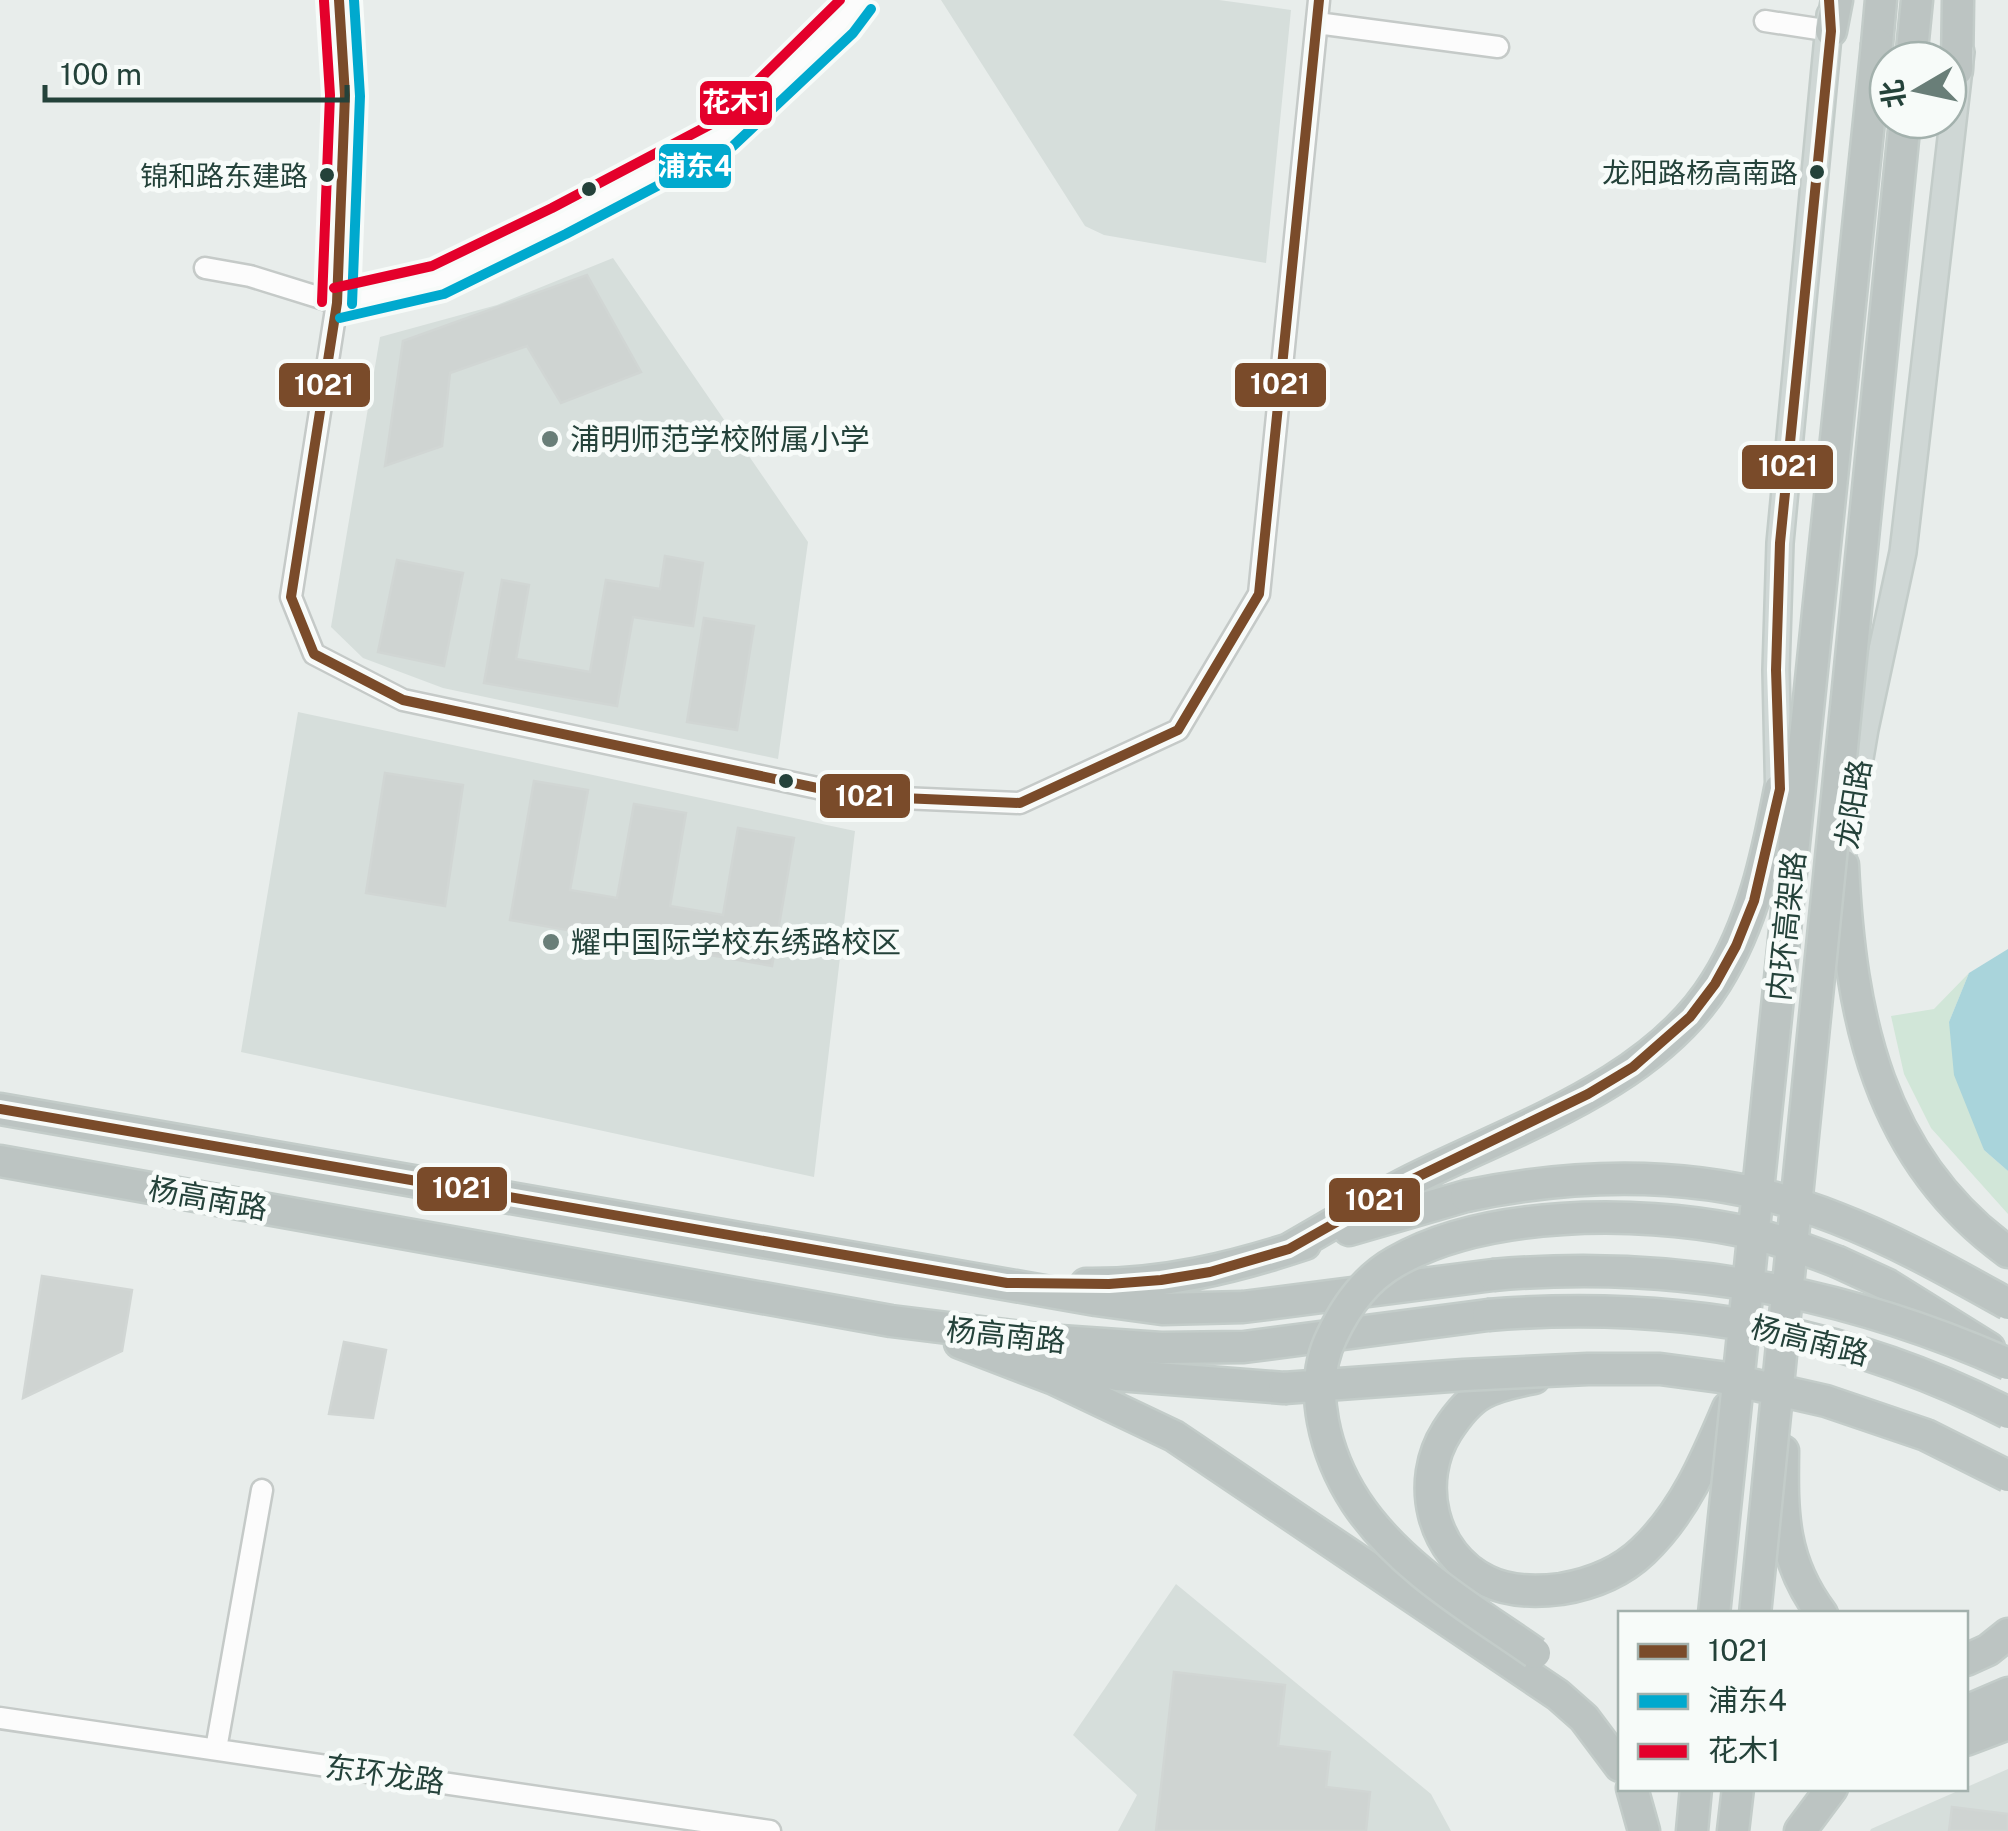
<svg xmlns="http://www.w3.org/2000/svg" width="2008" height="1831" viewBox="0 0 2008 1831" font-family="'Public Sans','Noto Sans SC',sans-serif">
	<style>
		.built { fill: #d6dedb }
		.green { fill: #d1e6d8 }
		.water { fill: #a9d4db }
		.building { fill: #cfd4d2; stroke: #d1d6d4; stroke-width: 2.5 }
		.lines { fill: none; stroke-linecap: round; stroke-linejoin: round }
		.minor-casing { stroke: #c5cac8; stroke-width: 25 }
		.major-casing { stroke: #c3ccc9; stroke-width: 30 }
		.highway-casing { stroke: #c3ccc9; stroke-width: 35 }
		.minor { stroke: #fcfcfc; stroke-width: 20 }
		.major { stroke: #cfd7d5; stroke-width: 25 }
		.highway { stroke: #bcc4c2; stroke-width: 30 }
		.highway-bridge-casing { stroke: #c3ccc9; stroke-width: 35; stroke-linecap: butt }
		.highway-bridge { stroke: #bcc4c2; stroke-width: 30 }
		.bus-1-casing { stroke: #f7fbf9; stroke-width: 18 }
		.bus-2-casing { stroke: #f7fbf9; stroke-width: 18 }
		.bus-3-casing { stroke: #f7fbf9; stroke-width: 18 }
		.bus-1 { stroke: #7a4b2a; stroke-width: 10 }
		.bus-2 { stroke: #00a9ce; stroke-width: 10 }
		.bus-3 { stroke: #e4002b; stroke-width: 10 }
		.bus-dot { fill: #24423a; stroke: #f7fbf9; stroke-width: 4 }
		.poi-dot { fill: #697e78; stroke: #f7fbf9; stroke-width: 4 }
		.labels { text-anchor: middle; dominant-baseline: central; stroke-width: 10; stroke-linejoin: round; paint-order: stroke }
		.bus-label { font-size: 28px; fill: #24423a; stroke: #f7fbf9; text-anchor: end }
		.poi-label { font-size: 30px; fill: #24423a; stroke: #f7fbf9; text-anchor: start }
		.street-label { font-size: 30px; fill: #24423a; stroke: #f7fbf9 }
		.line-badge { stroke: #f7fbf9; stroke-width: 4 }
		.badge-label { font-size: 28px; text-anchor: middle; font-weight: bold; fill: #fff }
	</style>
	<rect width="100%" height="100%" fill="#e8edeb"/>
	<path class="built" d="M941 0H1219L1291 10 1266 263 1104 235 1085 226Z
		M613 258 808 542 778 759 443 688 363 658 331 627 380 337 497 305Z
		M298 712 855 831 814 1177 241 1052Z
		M1176 1584 1431 1794 1451 1831H1118L1137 1795 1073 1735Z
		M2008 1769V1831H1870L1871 1829Z"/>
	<path class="green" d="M1969 973 1949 1022 1984 1150 2008 1171V1214L1931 1128 1904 1074 1891 1016 1934 1009Z"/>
	<path class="water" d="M2008 949V1171L1984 1150 1954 1075 1949 1022 1969 973Z"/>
	<path class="building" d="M587 275 641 372 561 403 527 346 450 373 442 446 385 466 403 341Z
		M665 556 703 563 693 626 633 617 617 706 484 683 502 580 529 585 516 659 590 672 606 580 660 589Z
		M397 560 463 573 444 666 378 652Z
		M704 618 754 626 737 730 687 722Z
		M385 773 463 785 445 906 366 893Z
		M534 781 588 790 570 890 617 898 634 804 686 813 670 906 723 915 738 828 794 838 772 966 510 920Z
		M42 1276 132 1290 122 1351 23 1398Z
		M344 1342 386 1350 373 1418 329 1414Z
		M1174 1672 1285 1685 1278 1746 1330 1752 1326 1787 1370 1792 1366 1831H1156Z
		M1952 1807 2008 1814V1831H1949Z"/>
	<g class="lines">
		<g class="minor-casing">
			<path id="minor" d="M339 0 345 95 337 303 291 597 314 654 403 700 855 796 1020 803 1178 730 1259 594 1319 0
				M1765 21 1831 31
				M1317 23 1498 47
				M205 268 250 276 337 303
				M337 303 437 280 559 221 726 133 843 22 859 0
				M0 1718 770 1831
				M216 1749 262 1490"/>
		</g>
		<g class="major-casing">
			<path id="major" d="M1779 807 1776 670 1780 543 1830 15
				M1845 847 1865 729 1903 552 1961 52"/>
		</g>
		<g class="highway-casing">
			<path id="highway" d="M1831 31 1837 0
				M1877 44 1881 0
				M1911 60 1917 0
				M1957 70 1958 0
				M1843 865C1850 1016 1878 1158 2008 1252
				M0 1109 1096 1300 1162 1309 1243 1307 1493 1275
				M0 1161 891 1321 1045 1340 1161 1348 1244 1347 1488 1315
				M1349 1230 1466 1196
				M1289 1249C1333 1224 1376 1197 1422 1175 1522 1126 1655 1081 1716 982 1753 923 1767 856 1780 789
				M1838 1262 1888 1285 1989 1348
				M1086 1284C1162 1285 1233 1268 1305 1244
				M960 1343 1054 1379 1174 1436 1558 1695 1584 1718 1620 1766
				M1040 1358 1118 1375 1284 1388
				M1534 1378C1518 1381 1498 1385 1483 1393 1468 1401 1456 1417 1447 1431 1415 1481 1431 1554 1487 1581 1509 1592 1537 1592 1561 1589 1591 1584 1620 1573 1643 1551 1684 1512 1706 1460 1728 1408
				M1783 1451C1782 1514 1782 1561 1822 1614
				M1966 1660 1988 1650 2008 1634
				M1966 1711 2008 1693
				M1966 1740 2008 1724
				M1632 1788 1644 1831
				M1692 1831 1696 1788
				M1733 1831 1738 1788
				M1800 1831 1832 1788"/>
		</g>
		<use href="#minor" class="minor"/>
		<use href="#major" class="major"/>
		<use href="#highway" class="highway"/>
		<g class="highway-bridge-casing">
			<path id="highway-bridge" d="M1466 1196C1591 1170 1716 1170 1836 1218 1896 1241 1952 1273 2008 1304
				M1493 1275C1671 1259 1845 1291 2008 1364
				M1488 1315C1670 1300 1845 1329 2008 1413
				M1284 1388 1464 1375 1588 1369H1660L1720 1377 1826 1401 1926 1435 2008 1476
				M1714 1614 1877 44
				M1755 1614 1905 120
				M1535 1653C1472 1609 1399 1567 1356 1502 1326 1456 1306 1388 1332 1336 1346 1306 1365 1279 1395 1262 1485 1210 1637 1210 1737 1230 1772 1237 1805 1249 1838 1262"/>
		</g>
		<use href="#highway-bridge" class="highway-bridge"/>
		<g class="bus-1-casing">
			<path id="bus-1" d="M339 0 345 95 337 303 291 597 314 654 403 700 855 796 1020 803 1178 730 1259 594 1319 0
				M0 1109 1007 1283 1109 1284 1161 1280 1210 1272 1289 1249 1409 1181 1588 1094 1633 1067 1690 1017 1715 984 1736 946 1754 901 1780 789 1776 670 1780 543 1831 31 1829 0"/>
		</g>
		<g class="bus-2-casing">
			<path id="bus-2" d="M352 304 360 96 354 0
				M340 318 444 294 566 234 733 146 853 33 871 9"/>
		</g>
		<g class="bus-3-casing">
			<path id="bus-3" d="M334 288 432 266 552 208 717 121 840 0
				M322 302 330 95 324 1"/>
		</g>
		<use href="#bus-1" class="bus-1"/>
		<use href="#bus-2" class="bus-2"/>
		<use href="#bus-3" class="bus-3"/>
	</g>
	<g class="bus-dot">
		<circle cx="1817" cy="172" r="9"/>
		<circle cx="327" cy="175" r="9"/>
		<circle cx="589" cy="189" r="9"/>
		<circle cx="786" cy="781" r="9"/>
	</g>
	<g class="poi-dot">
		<circle cx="550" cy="439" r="10"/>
		<circle cx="551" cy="942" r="10"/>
	</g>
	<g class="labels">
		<g class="bus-label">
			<text x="1798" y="172">龙阳路杨高南路</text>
			<text x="308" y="175">锦和路东建路</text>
		</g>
		<g class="poi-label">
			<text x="570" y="439">浦明师范学校附属小学</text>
			<text x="571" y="942">耀中国际学校东绣路校区</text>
		</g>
		<g class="street-label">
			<text transform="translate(1853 804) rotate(-81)">龙阳路</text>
			<text transform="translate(1786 926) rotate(-84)">内环高架路</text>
			<text transform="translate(208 1198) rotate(10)">杨高南路</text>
			<text transform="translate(1006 1335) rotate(6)">杨高南路</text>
			<text transform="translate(1810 1340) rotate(14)">杨高南路</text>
			<text transform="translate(385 1774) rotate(8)">东环龙路</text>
		</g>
	</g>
	<g class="line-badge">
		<rect x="698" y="79" width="76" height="48" rx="10" fill="#e4002b"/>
		<rect x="657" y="142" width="76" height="48" rx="10" fill="#00a9ce"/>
		<rect x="1233" y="361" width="95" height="48" rx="10" fill="#7a4b2a"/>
		<rect x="277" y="361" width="95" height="48" rx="10" fill="#7a4b2a"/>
		<rect x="1740" y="443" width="95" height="48" rx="10" fill="#7a4b2a"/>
		<rect x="818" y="772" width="94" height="48" rx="10" fill="#7a4b2a"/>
		<rect x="415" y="1165" width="94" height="48" rx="10" fill="#7a4b2a"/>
		<rect x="1327" y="1176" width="95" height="48" rx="10" fill="#7a4b2a"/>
	</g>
	<g class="badge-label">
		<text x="736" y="112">花木1</text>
		<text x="695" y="176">浦东4</text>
		<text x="1280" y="394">1021</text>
		<text x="324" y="395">1021</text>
		<text x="1788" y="476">1021</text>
		<text x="865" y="806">1021</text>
		<text x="462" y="1198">1021</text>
		<text x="1375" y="1210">1021</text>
	</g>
	<rect x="1618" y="1611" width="350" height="180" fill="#f7fbf9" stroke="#a3b1ad" stroke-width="2.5"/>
	<rect x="1638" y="1644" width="50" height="15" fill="#7a4b2a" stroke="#a3b1ad" stroke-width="2.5"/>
	<text x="1708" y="1661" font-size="30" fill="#24423a">1021</text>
	<rect x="1638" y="1694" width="50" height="15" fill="#00a9ce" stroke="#a3b1ad" stroke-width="2.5"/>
	<text x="1708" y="1711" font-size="30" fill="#24423a">浦东4</text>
	<rect x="1638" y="1744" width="50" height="15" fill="#e4002b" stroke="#a3b1ad" stroke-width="2.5"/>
	<text x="1708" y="1761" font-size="30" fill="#24423a">花木1</text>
	<g transform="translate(1918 90) rotate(261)"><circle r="48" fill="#f7fbf9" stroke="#a3b1ad" stroke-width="2.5"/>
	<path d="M0-8L18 38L0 25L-18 38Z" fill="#697e78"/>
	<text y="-15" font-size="28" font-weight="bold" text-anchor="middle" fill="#24423a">北</text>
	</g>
	<path d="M45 85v15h302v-15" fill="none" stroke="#24423a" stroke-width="5"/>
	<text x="60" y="85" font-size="30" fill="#24423a" stroke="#f7fbf9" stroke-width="8" paint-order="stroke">100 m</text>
</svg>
